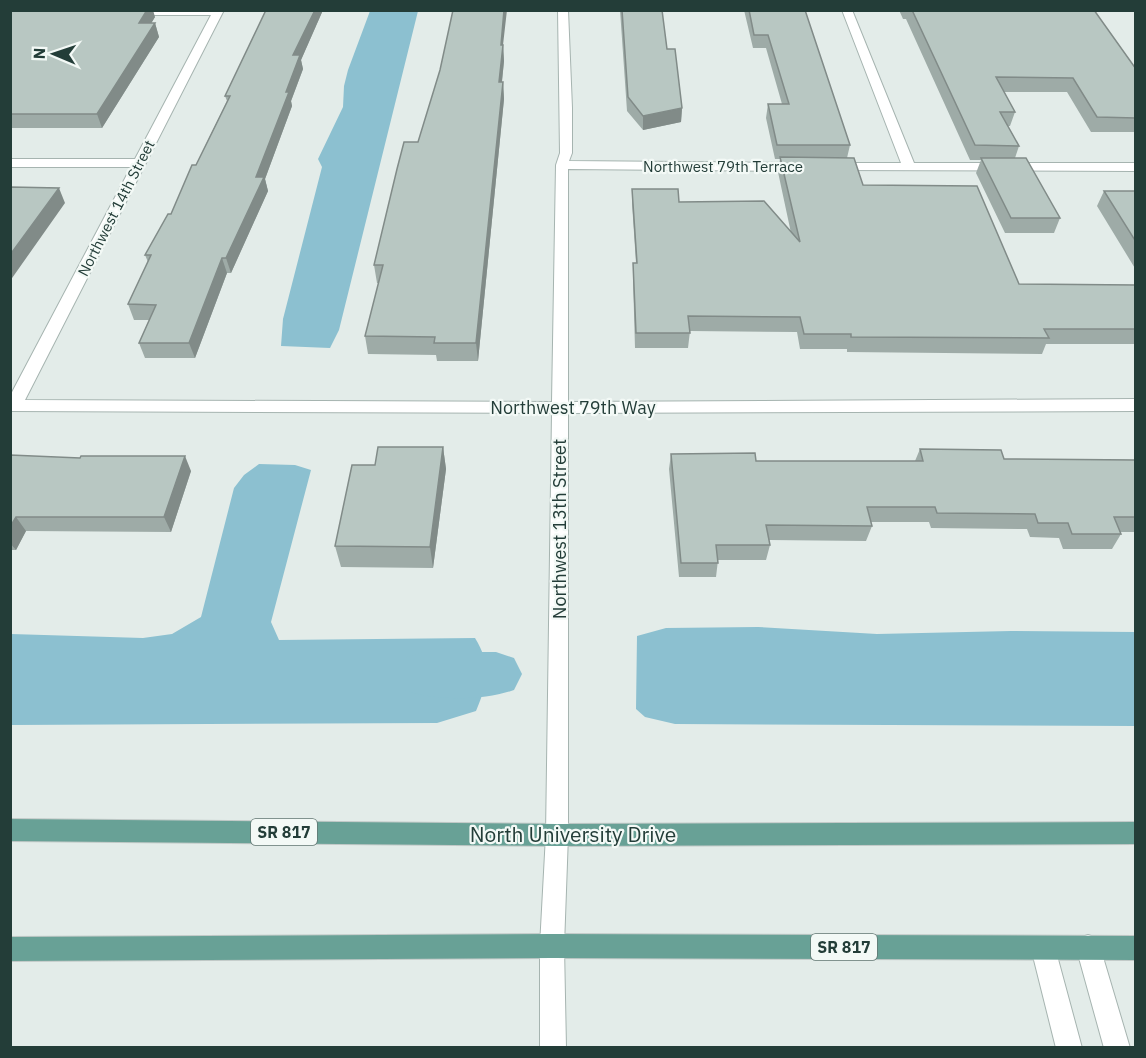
<svg xmlns="http://www.w3.org/2000/svg" width="1146" height="1058" viewBox="0 0 1146 1058" font-family="'IBM Plex Sans',sans-serif">
	<style>
		.water { fill: #8cc0d0 }
		.lines { fill: none; stroke-linecap: round; stroke-linejoin: round }
		.canal { fill: #8cc0d0; fill-rule: evenodd }
		.minor-casing { stroke: #a6b4b0; stroke-width: 2 }
		.major-casing { stroke: #c1c9c7; stroke-width: 2 }
		.minor { fill: #fff; fill-rule: evenodd }
		.major { fill: #68a196; fill-rule: evenodd }
		.wall { fill: #9eaba7 }
		.shaded-wall { fill: #818b88 }
		.building { fill: #b8c7c2; stroke: #818b88; stroke-width: 1.5 }
		.labels { text-anchor: middle; dominant-baseline: central; stroke-width: 4.5; stroke-linejoin: round; paint-order: stroke }
		.far-street-label { font-size: 15px; fill: #233d38; stroke: #f3f9f6 }
		.shield { fill: #f3f9f6; stroke: #617571; stroke-width: 1.5 }
		.shield-label { font-size: 16px; font-weight: bold; fill: #233d38 }
		.street-label { font-size: 18px; fill: #233d38; stroke: #f3f9f6 }
		.near-street-label { font-size: 21px; fill: #233d38; stroke: #f3f9f6 }
	</style>
	<rect width="100%" height="100%" fill="#e3ece9"/>
	<path class="water" d="M370 11H418L339 330 330 348 281 346 283 319 322 167 318 159 343 107 344 86 348 70Z
		M259 464 295 465 311 470 271 622 279 640 475 638C492 666 488 682 476 711L437 723 11 725V634L143 638 172 634 201 617 234 488 244 475Z
		M758 627 877 634 1011 631 1135 632V726L675 724 645 717 636 709 637 636 666 628Z"/>
	<g class="lines">
		<path class="canal" d="M422 652H496L514 658 522 674 514 690C484 701 434 701 404 690L396 674 404 658Z"/>
		<g class="minor-casing">
			<path id="minor" d="M126 10H224L25 400 552 402 556 165 560 153 558 10H568L572 108V153L569 161 804 163 810 167 804 171 568 169V402L1136 399V411L568 413V835L564 946 566 1048H540V946L546 835 552 413 10 411V396L131 167H10V159H135L211 15H130L126 14Z
				M842 10H852L914 163H1136V171L830 170 828 167 834 163H901Z
				M1088 935 1097 938 1100 947 1130 1048H1104L1076 947 1079 938Z
				M1043 936 1052 939 1055 948 1082 1048H1056L1031 948 1034 939Z"/>
		</g>
		<g class="major-casing">
			<path id="major" d="M10 819 557 824 1136 822V844L557 846 10 841Z
				M552 934 1136 936V960L552 958 10 961V937Z"/>
		</g>
		<use href="#minor" class="minor"/>
		<use href="#major" class="major"/>
	</g>
	<path class="wall" d="M10 10 155 17 151 23H155L159 37 102 128H10Z
		M266 10H323L301 60 303 69 291 101 292 106 265 179 268 191 231 273H227L195 358H145L139 343 149 320H134L128 304 148 262 145 255 171 214 196 165 227 101 225 96Z
		M620 10H662L667 49 682 108 681 122 643 130 627 111Z
		M744 10H805L850 145 847 158 863 185 1019 284 1136 285V344H1046L1042 354 847 352V349H800L797 332 690 331 688 348H635L633 278V263H636L632 203V189L791 233 778 172 780 159H775L766 118 768 104H782L766 48H753Z
		M899 10H1094L1136 69V132H1091L1067 92H1004L1015 112 1010 126H1008L1019 146 1015 158 1060 218 1054 233H1005L976 173 981 160H970L906 19H903Z
		M503 45 504 61 502 82H503L504 99 478 361H437L436 355 368 354 365 336 379 283H377L374 265 418 142Z
		M1104 191H1136V270L1097 206Z
		M443 447 446 469 433 568 341 567 335 546 375 465Z
		M920 449 1004 459 1136 460V532H1120L1121 534 1112 549H1063L1059 538 1030 537 1027 529 931 528 929 522H870L872 526 866 541 769 540 770 545 766 560H718L716 577H679L669 469 671 454 756 461H915Z
		M10 455 191 471 171 532 26 531 16 550H10Z"/>
	<path class="shaded-wall" d="M147 10H153L155 17 143 37 139 23Z
		M315 10H323L301 60 303 69 291 101 292 106 265 179 268 191 231 273 226 258 256 177 286 92 293 55Z
		M504 10H507L503 45 504 61 500 99 499 82 501 45Z
		M155 23 159 37 102 128 97 114Z
		M503 82 504 99 478 361 476 343Z
		M682 108 681 122 643 130V116Z
		M59 188 65 203 10 281V255Z
		M222 258 227 273 195 358 189 343Z
		M443 447 446 469 433 568 430 547Z
		M185 456 191 471 171 532 164 517Z
		M16 517 26 531 16 550 10 543V527Z"/>
	<path class="building" d="M10 10H147L139 23H155L97 114H10Z
		M266 10H315L293 55H300L286 92H289L256 177H264L226 258H222L189 343H139L156 305 128 304 151 255H145L168 214H171L192 165H196L230 96H225Z
		M453 10H504L501 45H503L499 82H503L476 343H434L435 337 365 336 383 265H374L397 169 404 142H418L440 70Z
		M622 10H662L667 49H675L682 108 643 116 628 97Z
		M749 10H805L850 145H777L768 104H789L768 35H754Z
		M912 10H1094L1136 69V118L1097 117 1073 78 996 77 1015 112H1000L1019 146 975 145Z
		M780 157 854 158 863 185 977 186 1019 284 1136 285V329H1044L1049 338 851 337V334H804L800 317 688 316 690 333H636L633 263H637L632 189H678L679 202 764 201 800 242Z
		M981 158H1026L1060 218H1011Z
		M10 187 59 188 10 255Z
		M1104 191H1136V242Z
		M378 447H443L430 547 335 546 352 465H375Z
		M920 449 1001 450 1004 459 1136 460V517H1114L1121 534H1072L1068 523H1038L1035 514 937 513 935 507H867L872 526 766 525 770 545H716L718 563H681L671 454 755 453 756 461H923Z
		M10 455 80 458 81 456H185L164 517H16L10 527Z"/>
	<g class="labels">
		<g class="far-street-label">
			<text x="723" y="166">Northwest 79th Terrace</text>
			<text transform="translate(116 208) rotate(-63)">Northwest 14th Street</text>
		</g>
		<g class="shield">
			<rect x="251" y="819" width="66" height="26" rx="4.5"/>
			<rect x="811" y="934" width="66" height="26" rx="4.5"/>
		</g>
		<g class="shield-label">
			<text x="284" y="832">SR 817</text>
			<text x="844" y="947">SR 817</text>
		</g>
		<g class="street-label">
			<text x="573" y="407">Northwest 79th Way</text>
			<text transform="translate(559 529) rotate(-90)">Northwest 13th Street</text>
		</g>
		<g class="near-street-label">
			<text x="573" y="834">North University Drive</text>
		</g>
	</g>
	<rect width="1146" height="1058" fill="none" stroke="#233d38" stroke-width="24"/>
	<g transform="translate(54 54) rotate(272)" stroke="#f3f9f6" stroke-width="4.5" paint-order="stroke">
	<path d="M0-4.5L10 22L0 15L-10 22Z" fill="#233d38"/>
	<text y="-9" font-size="16" font-weight="bold" text-anchor="middle" fill="#233d38">N</text>
	</g>
</svg>
